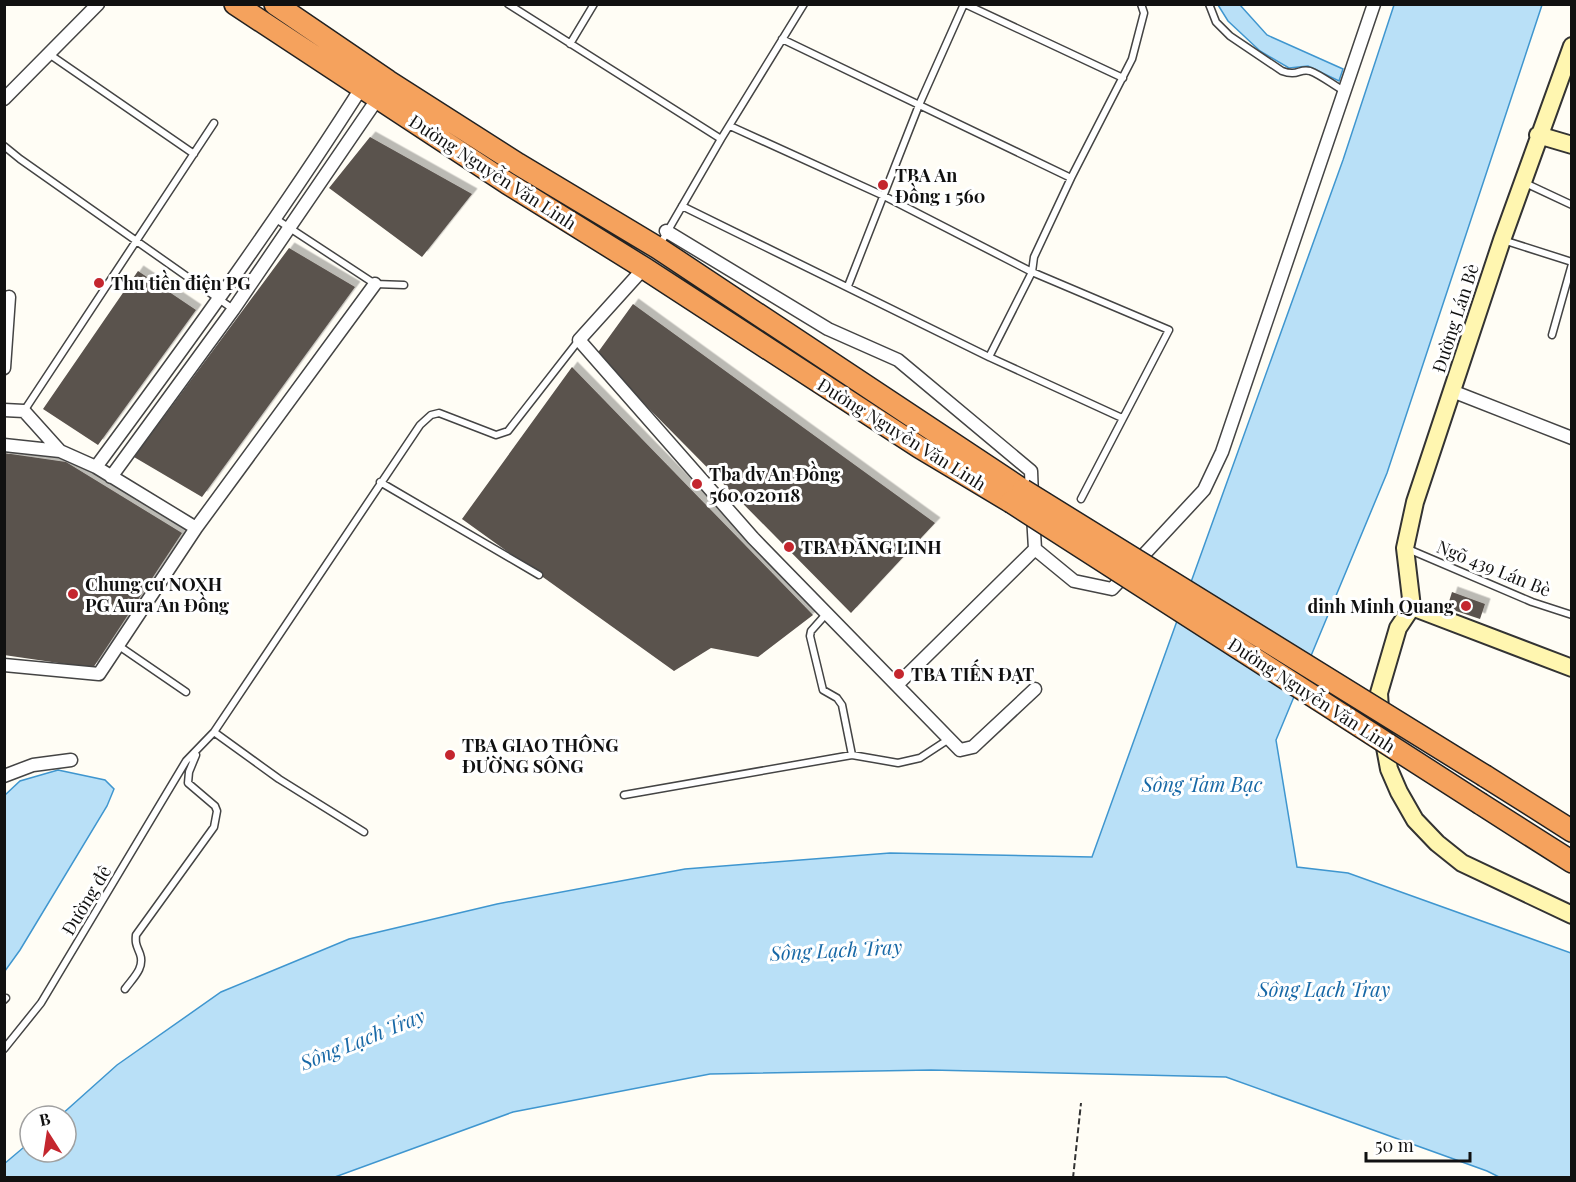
<svg xmlns="http://www.w3.org/2000/svg" width="1576" height="1182" viewBox="0 0 1576 1182" font-family="'Playfair Display',serif">
	<style>
		.water { fill: #b9e0f7; stroke: #3f96cf; stroke-width: 1.5 }
		.building { fill: #5a524d; filter: url(#shadow) }
		.lines { fill: none; stroke-linecap: round; stroke-linejoin: round }
		.lane-casing { stroke: #444; stroke-width: 9 }
		.street-casing { stroke: #444; stroke-width: 15 }
		.secondary-casing { stroke: #333; stroke-width: 20 }
		.highway-casing { stroke: #222; stroke-width: 24 }
		.path { stroke: #333; stroke-width: 2; stroke-dasharray: 6 3; stroke-linecap: butt }
		.lane { stroke: #fff; stroke-width: 6 }
		.street { stroke: #fff; stroke-width: 12 }
		.secondary { stroke: #fff6b0; stroke-width: 16 }
		.highway { stroke: #f5a25d; stroke-width: 21 }
		.highway-bridge-casing { stroke: #222; stroke-width: 24; stroke-linecap: butt }
		.highway-bridge { stroke: #f5a25d; stroke-width: 21 }
		.poi-dot { fill: #c4262e; stroke: #fff; stroke-width: 2 }
		.labels { text-anchor: middle; dominant-baseline: central; stroke-width: 6; stroke-linejoin: round; paint-order: stroke }
		.street-label { font-size: 18px; fill: #111; stroke: #fff }
		.poi-label { font-size: 18px; font-weight: bold; fill: #111; stroke: #fff; text-anchor: start }
		.water-label { font-size: 20px; font-style: italic; fill: #1768a6; stroke: #fff }
	</style>
	<defs>
		<filter id="shadow"><feDropShadow dx="5.5" dy="-5.5" stdDeviation="0" flood-color="#0004"/></filter>
	</defs>
	<rect width="100%" height="100%" fill="#fffdf5"/>
	<path class="water" d="M1218 5H1240L1267 35 1343 69 1339 81 1308 66 1289 68 1260 51 1228 21Z
		M1394 5H1542L1387 473 1276 740 1297 867 1348 873 1571 953V1177H1499L1487 1171 1226 1077 931 1070 710 1074 513 1112 335 1177 5 1178 4 1164 30 1142V1152H66V1116H60L117 1065 221 992 349 939 497 904 685 869 890 853 1092 857 1343 160Z
		M58 770 105 780 114 789 107 806 20 950 5 971V795L20 781Z"/>
	<path class="building" d="M370 137 472 194 422 257 329 188Z
		M289 248 355 287 202 497 134 457Z
		M138 271 196 310 98 445 43 409Z
		M633 304 935 523 851 613 596 355Z
		M572 367 813 615 758 657 711 648 674 671 462 519Z
		M4 453 66 462 182 533 93 668 4 655Z
		M1452 592 1485 604 1480 619 1447 608Z"/>
	<g class="lines">
		<g class="lane-casing">
			<path id="lane" d="M508 4 721 139
				M965 4 1123 78
				M1209 4 1216 22 1230 36 1282 71C1298 77 1299 68 1310 71 1321 75 1333 85 1344 91
				M782 39 1071 178
				M570 44 594 4
				M49 54 194 154
				M730 126 884 196 1032 272 1169 330 1081 499
				M4 146 20 159 233 309
				M1525 183 1572 205
				M682 206 989 357 1122 418
				M276 219 375 284 404 285
				M1503 240 1572 262
				M659 246 721 139 804 4
				M848 286 919 105 964 4
				M1552 335 1572 264
				M989 357 1032 272 1034 257 1071 178 1132 59 1144 13 1141 4
				M24 411 214 123
				M380 482 539 575
				M1408 549 1532 602 1572 615
				M827 613 811 631 810 636 823 690 837 698 842 705 852 755
				M119 646 186 692
				M214 732 279 779 364 832
				M624 795 852 755 898 763 920 758 949 739
				M125 989C133 978 145 968 140 954 137 946 135 944 136 935L214 827 217 811 215 806 188 783 189 772 196 755
				M4 1000 6 998
				M4 1049 41 1003 186 761 214 732 420 425 431 415 439 413 496 435 508 431 579 340"/>
		</g>
		<g class="street-casing">
			<path id="street" d="M4 99 98 4
				M666 231 828 329 898 360 1031 471 1032 497
				M644 268 579 340 753 538 960 750 973 747 1035 689
				M4 368 9 297
				M1452 391 1572 438
				M4 410 24 411 60 451
				M4 445 60 451 96 467 196 528
				M96 467C189 341 281 215 365 82
				M111 477 233 310 380 95
				M1033 515 1035 549 1074 581 1112 589 1204 490 1222 452 1374 4
				M4 665 99 674 196 528 375 284
				M897 685 1035 549
				M4 776 33 765 71 760"/>
		</g>
		<g class="secondary-casing">
			<path id="secondary" d="M1572 46 1502 240 1415 502 1405 548 1412 607 1398 628 1379 693 1381 726 1389 769 1399 792 1415 820 1437 843 1462 863 1572 915
				M1538 135 1572 145
				M1412 607 1572 668"/>
		</g>
		<g class="highway-casing">
			<path id="highway" d="M235 4 507 183 644 268 919 447 1011 502
				M275 4 388 81 518 164 658 248 1023 490
				M1485 776 1572 831
				M1481 804 1572 862"/>
		</g>
		<path class="path" d="M1571 519 1572 517
			M1073 1178 1081 1103"/>
		<use href="#lane" class="lane"/>
		<use href="#street" class="street"/>
		<use href="#secondary" class="secondary"/>
		<use href="#highway" class="highway"/>
		<g class="highway-bridge-casing">
			<path id="highway-bridge" d="M1023 490 1485 776
				M1011 502 1481 804"/>
		</g>
		<use href="#highway-bridge" class="highway-bridge"/>
	</g>
	<g class="poi-dot">
		<circle cx="883" cy="185" r="6"/>
		<circle cx="99" cy="283" r="6"/>
		<circle cx="697" cy="484" r="6"/>
		<circle cx="789" cy="547" r="6"/>
		<circle cx="73" cy="594" r="6"/>
		<circle cx="1466" cy="606" r="6"/>
		<circle cx="899" cy="674" r="6"/>
		<circle cx="450" cy="755" r="6"/>
	</g>
	<g class="labels">
		<g class="street-label">
			<text transform="translate(493 172) rotate(33)">Đường Nguyễn Văn Linh</text>
			<text transform="translate(1455 318) rotate(-72)">Đường Lán Bè</text>
			<text transform="translate(902 434) rotate(32)">Đường Nguyễn Văn Linh</text>
			<text transform="translate(1494 568) rotate(22)">Ngõ 439 Lán Bè</text>
			<text transform="translate(1312 695) rotate(33)">Đường Nguyễn Văn Linh</text>
			<text transform="translate(86 900) rotate(-59)">Đường đê</text>
		</g>
		<g class="poi-label">
			<text x="895" y="175">TBA An<tspan x="895" dy="21">Đồng 1 560</tspan></text>
			<text x="111" y="283">Thu tiền điện PG</text>
			<text x="709" y="474">Tba dv An Đồng<tspan x="709" dy="21">560.020118</tspan></text>
			<text x="801" y="547">TBA ĐĂNG LINH</text>
			<text x="85" y="584">Chung cư NOXH<tspan x="85" dy="21">PG Aura An Đồng</tspan></text>
			<text x="1454" y="606" text-anchor="end">dinh Minh Quang</text>
			<text x="911" y="674">TBA TIẾN ĐẠT</text>
			<text x="462" y="745">TBA GIAO THÔNG<tspan x="462" dy="21">ĐƯỜNG SÔNG</tspan></text>
		</g>
		<g class="water-label">
			<text x="1202" y="783">Sông Tam Bạc</text>
			<text transform="translate(836 949) rotate(-3)">Sông Lạch Tray</text>
			<text x="1324" y="988">Sông Lạch Tray</text>
			<text transform="translate(362 1038) rotate(-22)">Sông Lạch Tray</text>
		</g>
	</g>
	<rect width="1576" height="1182" fill="none" stroke="#111111" stroke-width="12"/>
	<g transform="translate(48 1134) rotate(348)"><circle r="28" fill="#ffffff" stroke="#a0a0a0" stroke-width="1.5"/>
	<path d="M0-4.5L10 22L0 15L-10 22Z" fill="#c4262e"/>
	<text y="-9" font-size="16" font-weight="bold" text-anchor="middle" fill="#111111">B</text>
	</g>
	<path d="M1366 1152v9h104v-9" fill="none" stroke="#111111" stroke-width="3"/>
	<text x="1375" y="1152" font-size="18" fill="#111111" stroke="#ffffff" stroke-width="4.5" paint-order="stroke">50 m</text>
</svg>
